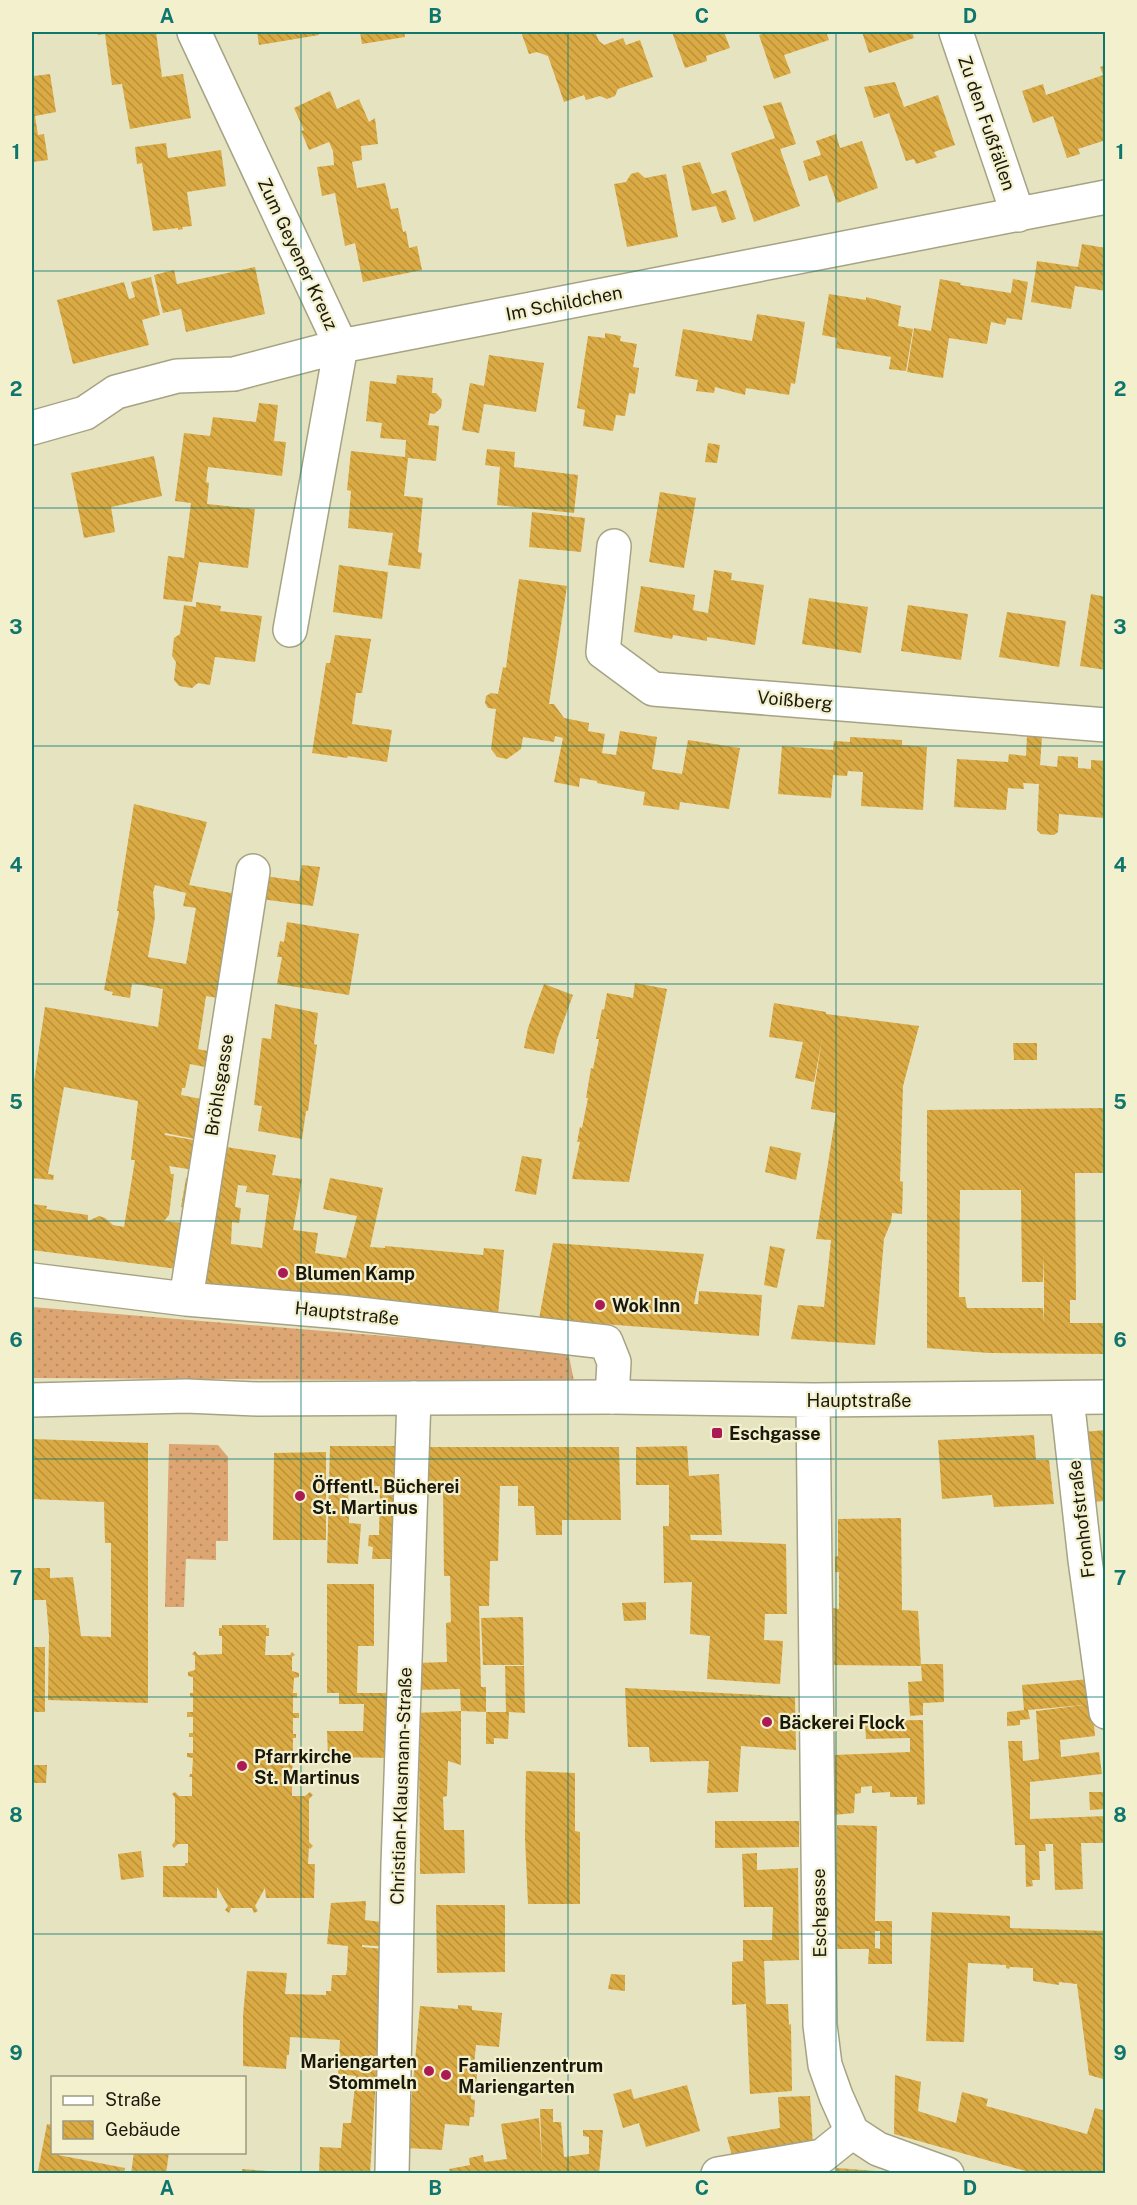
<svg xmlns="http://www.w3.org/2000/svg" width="1137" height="2205" viewBox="0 0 1137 2205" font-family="'Public Sans',sans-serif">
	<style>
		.grass { fill: url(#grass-dots) }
		.building { fill: url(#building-back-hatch); fill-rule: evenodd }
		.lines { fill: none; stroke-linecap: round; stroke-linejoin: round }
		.minor-casing { stroke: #a6a383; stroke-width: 36 }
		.tertiary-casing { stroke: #a6a383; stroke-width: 36 }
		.minor { stroke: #fff; stroke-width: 33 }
		.tertiary { stroke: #fff; stroke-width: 33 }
		.grid { fill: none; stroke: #0f766e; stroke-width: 1.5; stroke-opacity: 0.55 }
		.poi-dot { fill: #aa1a55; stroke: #f3f0ce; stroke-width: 2 }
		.labels { text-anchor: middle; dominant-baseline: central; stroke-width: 4.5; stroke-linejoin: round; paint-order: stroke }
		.street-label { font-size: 18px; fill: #1a180c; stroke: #f3f0ce }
		.poi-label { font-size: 18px; font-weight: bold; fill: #1a180c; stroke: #f3f0ce; text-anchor: start }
		.neatline { fill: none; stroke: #0f766e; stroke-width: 2 }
		.grid-label { font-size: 20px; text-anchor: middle; font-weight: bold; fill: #0f766e }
	</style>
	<defs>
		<pattern id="grass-dots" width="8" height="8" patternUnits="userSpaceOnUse" patternTransform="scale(1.5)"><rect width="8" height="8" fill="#dca572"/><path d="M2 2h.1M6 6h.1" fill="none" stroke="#bc8d62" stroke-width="1.8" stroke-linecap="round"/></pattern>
		<pattern id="building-back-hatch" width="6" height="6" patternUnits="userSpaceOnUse" patternTransform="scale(1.5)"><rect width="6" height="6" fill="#daaa44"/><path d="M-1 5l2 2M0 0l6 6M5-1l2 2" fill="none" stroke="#ba923a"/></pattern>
	</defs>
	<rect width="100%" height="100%" fill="#e6e3c1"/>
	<path class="grass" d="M32 1307 568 1351 574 1381 32 1378Z
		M169 1444 218 1445 228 1457V1541H216V1560L186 1559 184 1607H165Z"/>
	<path class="building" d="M97 32H156L162 77 183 74 191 118 130 129 122 84 112 85 105 34 98 35Z
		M257 32H318L319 35 259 45Z
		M360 32H404L405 37 362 44Z
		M521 32H595L599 41 604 45 623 38 626 45 640 40 653 77 618 89 615 96 607 99 600 96 586 100 584 95 564 102 548 56 537 52 529 54Z
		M672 32H724L730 48 706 56 707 61 685 68Z
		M769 32H826L829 40 784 55 791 73 774 79 759 35Z
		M862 32H912L914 38 869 53Z
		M1106 65V140L1078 149 1080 154 1067 158 1053 116 1033 123 1022 91 1043 84 1046 95 1103 75 1100 67Z
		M32 69 34 76 50 74 56 112 35 116 38 135 44 134 48 160 32 162Z
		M895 82 904 107 938 95 955 145 934 152 937 157 916 164 914 159 906 161 889 113 874 118 864 87Z
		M330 91 337 109 359 99 369 122 375 118 378 144 361 146 362 160 352 162 357 188 385 183 391 209 398 208 403 232 406 231 409 248 417 246 422 270 363 282 355 243 345 246 335 193 322 196 317 167 334 165 333 151 329 142 309 150 301 131 304 130 294 108Z
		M781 102 796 144 780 149 800 206 754 222 731 153 775 138 763 106Z
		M836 134 840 148 862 141 878 188 837 203 827 175 809 181 803 161 821 155 816 141Z
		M166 143 168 158 221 150 226 186 187 192 192 226 182 227 183 229 178 230V228L153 231 142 163 137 164 135 147Z
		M700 162 712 194 726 190 736 219 722 223 716 206 692 211 682 166Z
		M638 172 645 178 666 174 678 237 627 247 614 184 626 182 631 174Z
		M1082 244 1106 248V291L1075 286 1071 309 1031 302 1037 261 1078 267Z
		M255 267 265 314 186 332 181 309 163 313 154 275 174 270 177 284Z
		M151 277 160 315 142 320 149 345 73 364 57 300 124 282 129 299 135 297 131 282Z
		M940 279 961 283 960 285 1011 293 1013 279 1028 282 1022 320 1007 318 1005 325 991 322 987 344 949 338 943 378 907 372 914 328 931 331Z
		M829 294 866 300V297L901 306 898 326 913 329 906 371 889 369 891 357 836 348 837 338 822 335Z
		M757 314 805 322 795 384 791 383 789 395 746 388 745 395 715 387 714 393 696 391 698 380 675 376 683 329 752 341Z
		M605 333 621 336 620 341 637 344 633 367 639 368 635 394 629 393 625 416 616 415 613 431 583 426 585 410 577 408 588 336 605 338Z
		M489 355 544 363 536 412 484 404 479 433 462 430 470 383 484 386Z
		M397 375 433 378 432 393H436L442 400 441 408 434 414 430 413 428 425 439 426 436 461 408 458 404 496 423 498 418 552 422 553 420 569 388 565 393 533 348 528 351 491 347 490 351 451 405 457 406 440 380 438 382 423 366 421 370 381 396 384Z
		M259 403 278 405 274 441 286 442 282 476 208 467 206 482 209 483 207 504 255 509 248 568 199 562 192 602 163 599 168 556 184 558 191 503 175 501 184 433 210 436 213 417 256 422Z
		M708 443 720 445 717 463 705 462Z
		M487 449 515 452 514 467 578 475 574 513 497 505 500 467 485 465Z
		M154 456 162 496 111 507 115 532 84 538 71 473Z
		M660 492 696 498 684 568 649 562Z
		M532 512 585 518 581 552 529 547Z
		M339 565 388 572 382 619 333 612Z
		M714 570 732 573 731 580 764 585 755 645 707 637V641L673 635 672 639 634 632 641 586 695 595 693 610 708 613Z
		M519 579 567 586 549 704H554L564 718 589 723 588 731 605 734 602 753 616 755 620 731 657 737 652 769 682 774 688 740 740 748 729 809 680 802 679 810 643 805 645 792 597 783V781L580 778 579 787 554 782 563 738 555 736 554 742 523 737 521 749 507 759 497 757 491 749 496 709 488 708 485 703 486 696 491 693 498 694 503 667 506 668 508 652Z
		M1091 594 1106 597V670L1080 666Z
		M809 598 868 607 861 653 802 644Z
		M196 602 221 606 220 611 262 616 255 662 215 657 210 685 198 683 192 688 179 686 174 680 176 662 172 656 174 638 180 634 184 605 196 607Z
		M908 605 968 614 961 660 901 651Z
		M1007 612 1066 621 1059 667 999 657Z
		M335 635 371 639 362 693H356L352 724 392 730 387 762 348 756 347 758 312 753 326 663H330Z
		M1027 736 1042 737 1040 765 1057 767 1058 756 1078 757V768L1091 769V760L1106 761 1104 818 1059 814 1058 832 1054 835 1041 834 1037 830 1039 784 1023 783 1024 789 1008 788 1006 810 954 807 957 759 1008 762 1009 754 1026 756Z
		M850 737 902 740V745L927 747 923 810 861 806 863 772 848 771 847 776 833 775 831 798 778 794 782 746 833 750 834 741 850 742Z
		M134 804 207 822 189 885 242 895 224 999 206 996 200 1036 198 1049 217 1053 215 1069 190 1064 185 1088H182L181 1095 211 1101 205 1141 165 1133V1135L205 1142 200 1171 169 1166 171 1174H174L169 1215 164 1221 193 1224 185 1270 32 1250V1204L47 1206 46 1209 88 1215V1221L99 1216 105 1218 113 1225 124 1227 135 1160H131L138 1101 64 1087 48 1174 54 1175 53 1180 32 1178V1081L34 1082 45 1007 158 1027 163 989 132 983 130 998 112 995 113 992 104 990 119 911H117ZM155 885 186 893 183 906 196 908 186 964 148 957 155 917 153 892Z
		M302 865 320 867 313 906 261 899 265 876 299 881Z
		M287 922 359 934 349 995 277 984 282 957H277L280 941 284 942Z
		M635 983 667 989 629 1182 572 1179 580 1142H577L580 1127 582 1128 588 1098H586L591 1068 593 1069 599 1039H596L602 1009 604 1010 607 993 633 998Z
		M544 984 573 995 557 1039 554 1054 524 1048 528 1028Z
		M774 1003 826 1012V1014L919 1026 903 1086 900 1181 903 1182 902 1214 892 1213 891 1222 884 1239 875 1345 791 1339 798 1305 824 1307 831 1240 816 1239 836 1113 811 1109 822 1039 814 1082 795 1078 803 1042 769 1037Z
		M275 1004 318 1013 314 1044 317 1045 308 1111H306L302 1139 258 1131 262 1106 254 1105 262 1038 271 1039Z
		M1013 1043H1037V1060H1014Z
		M1106 1108V1173H1075L1076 1300H1070V1323H1106V1354L989 1353 927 1348V1110ZM960 1190H1021L1022 1282H1043L1044 1255V1323L1043 1308H967L965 1297H959Z
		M770 1146 801 1153 796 1180 765 1172Z
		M226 1147 276 1155 272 1175 302 1179 293 1230 318 1233 315 1253 346 1258 357 1216 323 1209 330 1178 383 1188 370 1247 385 1248V1246L483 1255 484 1248 504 1250 498 1315 204 1286ZM238 1185 247 1186 246 1192 269 1195 262 1248 231 1244 232 1222 239 1223 241 1208 235 1207Z
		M522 1156 542 1159 536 1195 515 1191Z
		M186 1178 199 1181 195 1209 181 1207Z
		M553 1243 704 1254 694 1304H698L699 1291 762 1295 759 1336 539 1319Z
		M770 1246 785 1249 777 1288 764 1285Z
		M1106 1430V1501L1090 1502 1083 1432Z
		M1034 1435 1036 1460H1049L1054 1504 994 1507 992 1495 942 1499 938 1440Z
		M32 1439 148 1443V1703L48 1700 49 1635 46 1600H32V1568H50V1578L73 1577 81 1636 111 1637V1543H105L104 1502 32 1499Z
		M330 1446H399L397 1559H372L373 1547 368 1546 369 1535H379L380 1486H348L349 1523 361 1524 358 1564 327 1563Z
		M687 1446 689 1476 719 1474 722 1535H690L691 1540 786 1544 787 1614H765L764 1640 783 1641 780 1684 707 1679 710 1636 690 1634 692 1582 664 1583 663 1526H669V1485H636V1447Z
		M419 1447H619L621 1520H562V1535H536L534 1506H518V1486H500L498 1561H490L489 1606H479L481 1687H486V1712H506L505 1666H524L525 1713 509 1712 508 1739 494 1738V1744H486V1712L461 1711V1765L448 1761 447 1796 443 1797 444 1830H464L465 1873 420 1874 419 1738H413L415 1713 461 1711 460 1689 414 1690 415 1663 447 1662 446 1623 451 1622 450 1576H444L443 1489 419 1488Z
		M326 1452V1540H273L274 1453Z
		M901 1518 902 1610 918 1611 921 1666 833 1665V1608L839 1609V1572H835V1557L838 1556V1519Z
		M327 1584H374V1646H358L357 1693H395V1758L328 1757 327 1731H363L364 1704H339V1693H327Z
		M646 1602V1620L624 1621 622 1603Z
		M523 1617 524 1665H483L481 1618Z
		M222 1625H266V1628H269V1636H266L265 1655H290L292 1652 295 1655 292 1657V1671L299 1673V1677L294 1678 293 1693H297V1698L293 1697V1713H299V1718H293V1734H296V1738H293V1753L298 1754V1758H293L292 1775H295V1778H292V1796H305L310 1792 313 1795 309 1799V1842L313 1846 310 1849 309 1847 308 1864H315L314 1898H266L265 1888 255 1906 258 1911 254 1913 252 1908H231L229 1913 225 1910 228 1906 217 1887V1898L163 1897V1866H185V1863H188V1844H178L174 1848 172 1845 175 1841V1798L172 1794 175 1792 179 1796H192V1777H189L190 1774H192L193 1758 187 1757V1753H193V1737H189V1733H193V1717H187V1712H193V1697H190V1693H193V1677L188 1676V1672L195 1670V1656L192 1654 195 1651 198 1655 222 1654V1636H219V1628H222Z
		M32 1647H45V1712H32Z
		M921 1664H943L944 1702 923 1703V1715L910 1716 908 1682 922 1681Z
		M1090 1679 1095 1736 1060 1740 1061 1757 1099 1752 1102 1774 1030 1782V1819L1106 1816V1843H1081L1083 1889 1055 1890 1053 1844H1045L1046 1851H1039L1040 1880H1032L1033 1886 1026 1887 1025 1845H1015L1008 1741H1022L1023 1761 1039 1759 1036 1711 1084 1705 1028 1710 1030 1719 1020 1720V1725L1007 1726V1712L1024 1710 1022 1685Z
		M625 1688 795 1697 796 1750 741 1746 738 1792 707 1793 709 1761 650 1762 649 1747H628Z
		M923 1720 925 1804 917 1805V1797H890V1792L872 1793V1786L861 1787V1793L855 1794 854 1813 834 1815V1755L910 1752V1738L866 1739 865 1721Z
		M32 1765H47L46 1783H32Z
		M526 1771 575 1773V1831L580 1832V1904H528L525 1838Z
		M1089 1792H1103L1105 1809 1090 1810Z
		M715 1821H799V1847L715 1848Z
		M837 1825 877 1826 875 1921H892V1964H868L869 1949H835ZM875 1931H880V1949L875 1948Z
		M141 1851 144 1877 121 1880 118 1854Z
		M757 1853V1870L798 1868 799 1960 764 1961 766 2004H788L789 2025 791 2024 792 2091 750 2094 746 2004 732 2005V1962L743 1961V1940H772L773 1907H744L742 1854Z
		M366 1901 365 1920 390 1923 389 1947 362 1945V1947L384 1949 370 2174 319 2173 320 2147 341 2148 343 2123H351L356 2076 338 2074 340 2040 290 2037 289 2055H287L286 2069 243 2066V2016L247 1971 287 1973 285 1994 326 1995V1991H331L332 1975H346L347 1969 348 1946 327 1944 331 1903Z
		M436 1905H505V1972L437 1973Z
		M932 1912 1010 1916V1928L1106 1931V2068L1103 2079 1089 2075 1077 1984 1059 1982V1985L1033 1981V1968L1010 1967 1009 1969 1006 1968V1965L968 1963 964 2042 926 2041Z
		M611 1974 625 1975V1991L608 1989Z
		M458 2005 472 2006V2010L502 2013 499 2047 476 2045 474 2066H478L476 2084H472L471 2099 475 2100 474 2117H470L469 2126 445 2124 442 2150 407 2148 420 2006 458 2009Z
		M895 2075 921 2082 918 2111 956 2123 962 2092 988 2099 986 2106 1087 2134 1095 2108 1106 2111V2159L1104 2163 1106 2164V2174H1036L894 2134Z
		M687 2085 700 2131 646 2147 639 2123 623 2128 613 2094 631 2089 634 2099Z
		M810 2096 813 2146 732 2156 727 2137 780 2128 778 2097Z
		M540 2109H553V2122H561L564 2157 589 2154V2137L583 2136V2130H603L599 2174H450L449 2169 470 2165 469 2158 483 2155 484 2162 507 2159 501 2124 539 2118 542 2162Z
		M47 2124 52 2125V2152H59L58 2155 125 2168 124 2174H45L38 2171Z
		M134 2152H169L166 2174H131Z
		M837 2168 876 2171 875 2174H835Z
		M242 2169 282 2172V2174H242Z"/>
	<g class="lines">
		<g class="minor-casing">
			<path id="minor" d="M194 32 341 346 290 630
				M956 32 1018 215
				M32 428 85 413 116 392 177 376 234 374 341 346 1106 197
				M614 546 603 652 653 689 1106 725
				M32 1280 186 1299 341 1312 606 1342 614 1362 612 1397
				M186 1299 253 871
				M1067 1398 1085 1560 1106 1712
				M392 2174 398 1865 414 1398
				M718 2174 822 2156 852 2132"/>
		</g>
		<g class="tertiary-casing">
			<path id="tertiary" d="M32 1400 186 1396 258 1399 612 1397 813 1400 1106 1397
				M813 1400 820 2025 825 2065 836 2096 852 2132 878 2149 947 2174"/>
		</g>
		<use href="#minor" class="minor"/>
		<use href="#tertiary" class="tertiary"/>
	</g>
	<path class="grid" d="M301 32V2174M568 32V2174M836 32V2174M32 271H1106M32 508H1106M32 746H1106M32 984H1106M32 1221H1106M32 1459H1106M32 1697H1106M32 1934H1106"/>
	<g class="poi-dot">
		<circle cx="283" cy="1273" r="6"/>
		<circle cx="600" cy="1305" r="6"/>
		<rect x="711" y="1427" width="12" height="12" rx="3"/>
		<circle cx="300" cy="1496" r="6"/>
		<circle cx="767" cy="1722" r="6"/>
		<circle cx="242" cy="1766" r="6"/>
		<circle cx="429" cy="2071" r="6"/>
		<circle cx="446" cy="2075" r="6"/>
	</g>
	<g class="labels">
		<g class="street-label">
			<text transform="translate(987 123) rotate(71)">Zu den Fußfällen</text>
			<text transform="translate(298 254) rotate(65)">Zum Geyener Kreuz</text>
			<text transform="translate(564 303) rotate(-11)">Im Schildchen</text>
			<text transform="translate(795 700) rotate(5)">Voißberg</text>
			<text transform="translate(219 1085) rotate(-81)">Bröhlsgasse</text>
			<text transform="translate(347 1313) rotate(6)">Hauptstraße</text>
			<text x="859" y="1400">Hauptstraße</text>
			<text transform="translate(1081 1519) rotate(-97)">Fronhofstraße</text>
			<text transform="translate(401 1786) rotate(-88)">Christian-Klausmann-Straße</text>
			<text transform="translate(819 1913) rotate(-91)">Eschgasse</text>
		</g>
		<g class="poi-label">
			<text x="295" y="1273">Blumen Kamp</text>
			<text x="612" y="1305">Wok Inn</text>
			<text x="729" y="1433">Eschgasse</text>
			<text x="312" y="1486">Öffentl. Bücherei<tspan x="312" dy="21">St. Martinus</tspan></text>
			<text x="779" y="1722">Bäckerei Flock</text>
			<text x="254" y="1756">Pfarrkirche<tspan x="254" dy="21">St. Martinus</tspan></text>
			<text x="417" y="2061" text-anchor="end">Mariengarten<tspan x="417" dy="21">Stommeln</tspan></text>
			<text x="458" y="2065">Familienzentrum<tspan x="458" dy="21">Mariengarten</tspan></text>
		</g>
	</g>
	<rect width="1137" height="2205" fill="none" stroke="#f3f0ce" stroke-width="66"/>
	<rect x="51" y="2076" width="195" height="78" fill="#f3f0ce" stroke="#9c9a80" stroke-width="1.5"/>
	<rect x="63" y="2096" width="30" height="9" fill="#ffffff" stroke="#9c9a80" stroke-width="1.5"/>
	<text x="105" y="2106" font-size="18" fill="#1a180c">Straße</text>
	<rect x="63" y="2121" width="30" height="18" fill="url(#building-back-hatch)" stroke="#9c9a80" stroke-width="1.5"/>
	<text x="105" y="2136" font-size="18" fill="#1a180c">Gebäude</text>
	<rect x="33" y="33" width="1071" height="2139" class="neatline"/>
	<g class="grid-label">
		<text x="167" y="23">A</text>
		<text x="435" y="23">B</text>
		<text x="702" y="23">C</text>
		<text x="970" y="23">D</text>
		<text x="16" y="159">1</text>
		<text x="1120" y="159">1</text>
		<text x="16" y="396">2</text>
		<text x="1120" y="396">2</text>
		<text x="16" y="634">3</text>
		<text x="1120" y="634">3</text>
		<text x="16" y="872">4</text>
		<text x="1120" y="872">4</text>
		<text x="16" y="1109">5</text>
		<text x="1120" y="1109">5</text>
		<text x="16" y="1347">6</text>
		<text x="1120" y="1347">6</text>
		<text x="16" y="1585">7</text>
		<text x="1120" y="1585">7</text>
		<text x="16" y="1822">8</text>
		<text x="1120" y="1822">8</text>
		<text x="16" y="2060">9</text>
		<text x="1120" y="2060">9</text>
		<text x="167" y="2195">A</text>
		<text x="435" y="2195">B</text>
		<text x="702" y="2195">C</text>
		<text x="970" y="2195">D</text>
	</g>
</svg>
